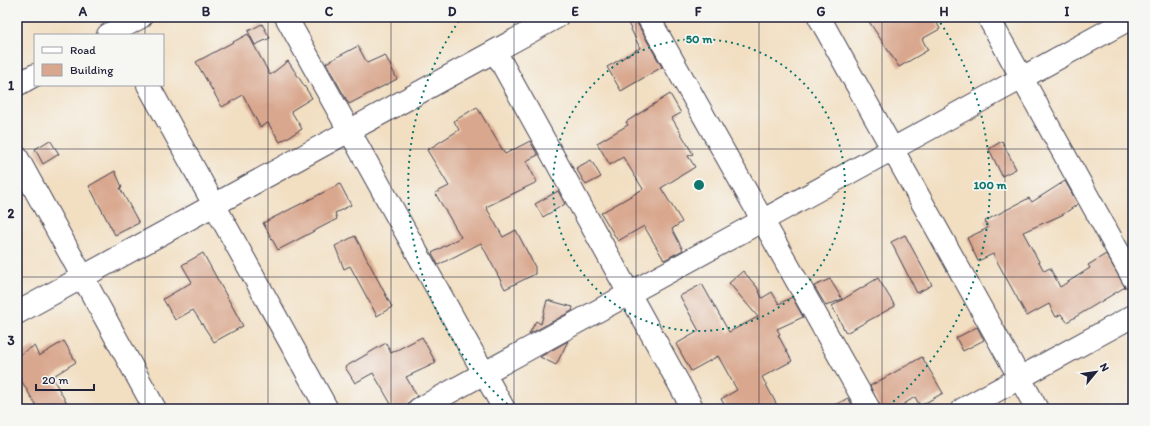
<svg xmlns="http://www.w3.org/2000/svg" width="1150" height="426" viewBox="0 0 1150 426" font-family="Itim,sans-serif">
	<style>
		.building { fill: #d9a78e }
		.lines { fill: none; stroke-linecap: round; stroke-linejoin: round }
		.minor-casing { stroke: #413e4f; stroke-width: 24 }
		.minor { stroke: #fff; stroke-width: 22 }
		.grid { fill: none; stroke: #22223b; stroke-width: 1; stroke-opacity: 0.55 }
		.ring { fill: none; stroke: #0f766e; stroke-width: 2; stroke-dasharray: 2 4 }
		.centre { fill: #0f766e; stroke: #f6f6f2; stroke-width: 2 }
		.ring-label { font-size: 12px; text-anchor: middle; font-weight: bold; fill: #0f766e; stroke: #f6f6f2; stroke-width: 3.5; stroke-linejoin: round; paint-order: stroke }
		.neatline { fill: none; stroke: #22223b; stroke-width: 1.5 }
		.grid-label { font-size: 13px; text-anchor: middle; font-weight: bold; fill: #22223b }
	</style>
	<rect width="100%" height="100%" fill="#f6f6f2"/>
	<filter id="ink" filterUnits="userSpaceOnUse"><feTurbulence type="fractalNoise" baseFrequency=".025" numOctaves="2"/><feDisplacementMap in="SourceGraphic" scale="8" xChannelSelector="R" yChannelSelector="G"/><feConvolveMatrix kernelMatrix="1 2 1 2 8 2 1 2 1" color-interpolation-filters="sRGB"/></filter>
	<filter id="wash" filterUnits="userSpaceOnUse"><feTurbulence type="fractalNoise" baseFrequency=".012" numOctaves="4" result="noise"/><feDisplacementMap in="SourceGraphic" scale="16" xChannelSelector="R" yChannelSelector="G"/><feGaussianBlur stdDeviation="0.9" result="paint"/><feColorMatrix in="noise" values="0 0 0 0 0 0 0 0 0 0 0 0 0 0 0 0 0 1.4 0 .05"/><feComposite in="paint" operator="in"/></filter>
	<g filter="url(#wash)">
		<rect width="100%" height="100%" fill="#f2dfc2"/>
		<g id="blocks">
			<path class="building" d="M636 17 637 23 662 67 621 91 607 67 640 48 627 21Z
				M662 17H676L666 23Z
				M866 17H934L940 29 922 39 928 50 899 67Z
				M262 24 270 38 255 45 248 31Z
				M248 34 270 75 288 61 312 98 291 111 302 129 280 142 268 123 260 127 243 95 222 107 196 62Z
				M358 46 367 63 385 55 397 79 349 104 326 63Z
				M670 94 681 113 672 118 693 154 688 156 695 167 661 188 682 222 672 229 683 250 664 260 644 226 618 241 601 213 643 189 623 157 610 165 597 143 628 125 626 122Z
				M477 107 505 154 530 141 538 155 526 161 537 182 486 207 503 237 516 230 535 267V274L505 289 481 243 438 265 432 253 461 237 435 193 449 186 427 150 459 130 454 121Z
				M50 140 59 154 43 164 35 149Z
				M1002 141 1016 169 1002 176 989 149Z
				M591 160 601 177 586 185 576 168Z
				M115 171 122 187 120 188 139 223 115 235 89 186Z
				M1065 181 1078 204 1062 215 1023 232 1044 271 1050 268 1060 287 1090 268 1088 265 1106 254 1125 287 1067 322 1061 314 1056 317 1049 304 1027 316 993 254 978 261 967 238 988 228 985 221 1029 198 1032 202Z
				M340 184 351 205 335 213 337 219 278 250 263 223Z
				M558 191 565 204 543 217 535 204Z
				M905 235 932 285 917 293 891 242Z
				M355 236 392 307 377 316 350 266 344 269 335 246Z
				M203 253 243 326 214 342 193 310 175 320 163 299 192 282 182 265Z
				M743 271 757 287 762 298 772 292 779 304 792 297 803 317 777 329 780 334 778 335 792 361 762 377 779 409H727L721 399 737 390 718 356 691 371 676 344 699 331 680 296 702 284 729 332 758 317 729 283Z
				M878 278 895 306 846 333 832 306Z
				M830 279 842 299 826 306 814 286Z
				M547 300 573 307 572 311 529 334 536 321 541 324Z
				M977 327 984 340 963 351 956 338Z
				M422 337 436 363 406 377 417 396 409 402 407 409H394L373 373 355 383 345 367 386 343 391 353Z
				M64 341 76 362 52 377 70 409H38L17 373V356L34 346 39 356Z
				M568 341 556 365 540 357Z
				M922 357 943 393 920 406 915 397 896 409H881L870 386Z
				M848 398 855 409H828Z"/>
		</g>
	</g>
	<g filter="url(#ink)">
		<use href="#blocks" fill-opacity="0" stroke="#413e4f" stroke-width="1"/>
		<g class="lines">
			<g class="minor-casing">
				<path id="minor" d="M286 17 504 409
					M648 17 869 409
					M819 17 1037 409
					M988 17 1133 278
					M108 35 141 17
					M495 51 693 409
					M17 85 35 75
					M148 85 327 409
					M17 157 155 409
					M17 313 557 17
					M419 409 1133 17
					M963 409 1133 316"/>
			</g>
			<use href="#minor" class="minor"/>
		</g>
	</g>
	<path class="grid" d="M145 17V35M268 17V409M391 17V409M514 17V409M636 17V409M759 17V409M882 17V409M1005 17V409M145 85V409M17 149H1133M17 277H1133"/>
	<g class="ring">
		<circle cx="699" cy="185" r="146"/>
		<path d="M512 408A291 291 0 0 1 461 18M937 18A291 291 0 0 1 886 408"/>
	</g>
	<circle cx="699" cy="185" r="6" class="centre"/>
	<g class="ring-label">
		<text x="699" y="43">50 m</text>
		<text x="990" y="189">100 m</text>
	</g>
	<rect width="1150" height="426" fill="none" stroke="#f6f6f2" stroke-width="44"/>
	<rect x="34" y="34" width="130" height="52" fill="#f6f6f2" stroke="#a1a1a9"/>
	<rect x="42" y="47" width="20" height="6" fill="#ffffff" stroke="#a1a1a9"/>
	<text x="70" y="54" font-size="12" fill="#22223b">Road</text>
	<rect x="42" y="64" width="20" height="12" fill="#d9a78e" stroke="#a1a1a9"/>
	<text x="70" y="74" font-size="12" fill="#22223b">Building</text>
	<g transform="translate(1096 372) rotate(61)" stroke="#f6f6f2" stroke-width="3" paint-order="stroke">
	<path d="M0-3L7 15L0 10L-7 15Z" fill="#22223b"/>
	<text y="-6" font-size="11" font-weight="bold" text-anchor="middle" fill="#22223b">N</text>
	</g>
	<path d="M36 384v6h58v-6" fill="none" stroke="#22223b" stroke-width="2"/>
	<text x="42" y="384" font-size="12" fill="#22223b" stroke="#f6f6f2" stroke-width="3" paint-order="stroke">20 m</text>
	<rect x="22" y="22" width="1106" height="382" class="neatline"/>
	<g class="grid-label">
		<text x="83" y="16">A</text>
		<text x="206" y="16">B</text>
		<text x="329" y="16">C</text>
		<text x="452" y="16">D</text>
		<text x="575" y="16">E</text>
		<text x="698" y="16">F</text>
		<text x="821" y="16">G</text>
		<text x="944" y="16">H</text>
		<text x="1067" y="16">I</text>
		<text x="11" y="90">1</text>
		<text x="11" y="218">2</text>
		<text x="11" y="345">3</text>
	</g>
</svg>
